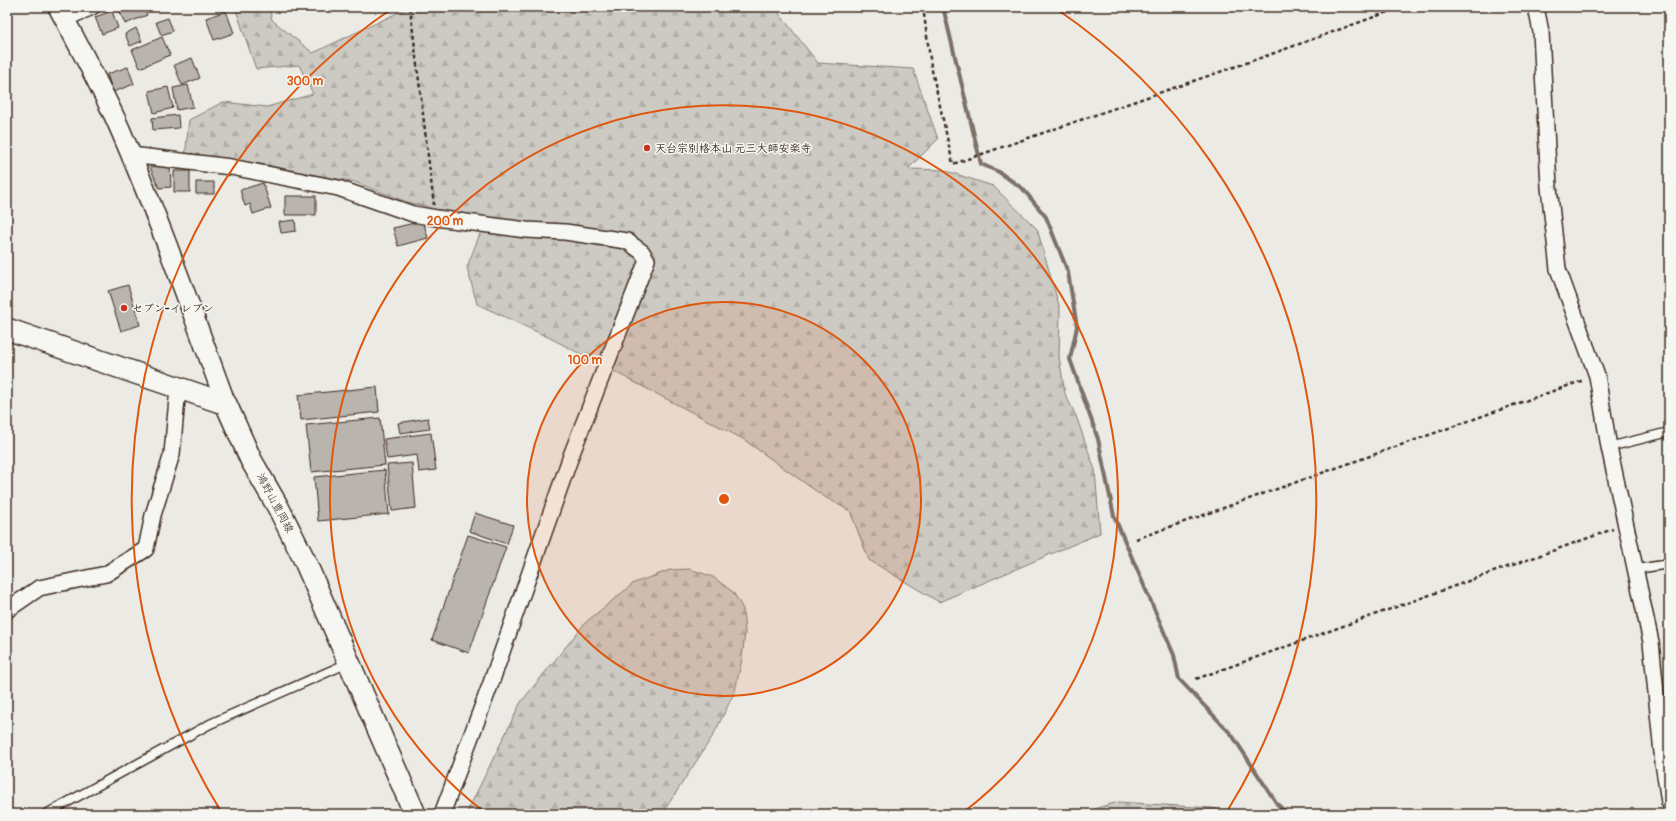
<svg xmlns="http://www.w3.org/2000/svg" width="1676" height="821" viewBox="0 0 1676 821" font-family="Pangolin,'Klee One',sans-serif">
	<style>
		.forest { fill: url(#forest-firs); stroke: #847a71 }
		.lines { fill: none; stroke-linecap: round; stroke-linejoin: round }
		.stream { stroke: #7c7167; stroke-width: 4 }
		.building { fill: #bab4ae; stroke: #3b2a1e }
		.service-casing { stroke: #3b2a1e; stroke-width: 11 }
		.minor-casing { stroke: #3b2a1e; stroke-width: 18 }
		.tertiary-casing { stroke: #3b2a1e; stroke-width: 22 }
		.secondary-casing { stroke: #3b2a1e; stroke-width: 24 }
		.path { stroke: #3b2a1e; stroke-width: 2.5; stroke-dasharray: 4 3; stroke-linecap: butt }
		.service { stroke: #f6f6f2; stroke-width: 8 }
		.minor { stroke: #f6f6f2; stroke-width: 15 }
		.tertiary { stroke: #f6f6f2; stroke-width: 19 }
		.secondary { stroke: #f6f6f2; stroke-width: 21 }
		.ring { fill: none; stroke: #df570d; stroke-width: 2 }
		.poi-dot { fill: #c8321e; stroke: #f6f6f2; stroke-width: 1.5 }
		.labels { text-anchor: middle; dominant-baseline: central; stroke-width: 3; stroke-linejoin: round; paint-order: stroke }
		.poi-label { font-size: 11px; font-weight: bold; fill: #3b2a1e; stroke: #f6f6f2; text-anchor: start }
		.street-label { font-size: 11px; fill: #3b2a1e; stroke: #f6f6f2 }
		.centre { fill: #df570d; stroke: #f6f6f2; stroke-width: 2 }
		.ring-label { font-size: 12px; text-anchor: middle; font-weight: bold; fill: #df570d; stroke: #f6f6f2; stroke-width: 3; stroke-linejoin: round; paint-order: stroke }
	</style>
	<defs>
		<pattern id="forest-firs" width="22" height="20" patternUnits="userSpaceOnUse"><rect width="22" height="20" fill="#cdcac4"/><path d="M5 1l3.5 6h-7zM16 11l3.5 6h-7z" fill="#b1aea8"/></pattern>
	</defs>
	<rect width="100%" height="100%" fill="#ebeae5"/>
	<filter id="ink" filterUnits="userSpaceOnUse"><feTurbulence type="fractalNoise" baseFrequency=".025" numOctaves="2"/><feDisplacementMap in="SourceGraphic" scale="8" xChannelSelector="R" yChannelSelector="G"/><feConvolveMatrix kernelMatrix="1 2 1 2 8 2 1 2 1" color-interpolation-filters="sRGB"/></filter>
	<g filter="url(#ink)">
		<path class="forest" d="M235 7H269L272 20 313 53 410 7H774L818 63 913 69 938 139 908 169 943 170 993 186 1037 229 1060 309 1059 357 1065 394 1076 416 1095 470 1100 533 939 602 869 560 850 511 823 496 743 439 550 338 477 304 467 267 485 221 407 202 352 181 185 157 189 120 223 102 267 107 313 94 299 65 256 69Z
			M690 569 713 577 733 592 743 609 745 632 742 659 735 691 714 734 662 814H466L521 702 586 622 634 583 670 570Z
			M1118 802 1211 808 1242 814H1087L1097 808Z"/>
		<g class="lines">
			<path class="stream" d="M943 7 981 164 999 172 1023 189 1046 217 1068 272 1077 327 1070 359 1098 439 1114 516 1174 655 1179 679 1232 735 1277 804 1288 814"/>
		</g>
		<path class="building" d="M118 7H144L147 15 125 24Z
			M146 7H158L159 8 148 12Z
			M112 11 118 28 102 34 95 17Z
			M226 11 234 33 214 40 206 18Z
			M168 18 173 31 161 35 156 22Z
			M136 28 142 41 130 46 125 34Z
			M162 37 170 55 140 68 132 50Z
			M192 58 200 78 182 85 174 65Z
			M128 67 134 84 113 92 107 74Z
			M188 85 193 107 177 110 173 88Z
			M168 87 173 108 154 113 149 91Z
			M178 115 179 128 153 130 152 118Z
			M170 165 171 187 159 188 150 167Z
			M174 171H190V192H174Z
			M196 182H214V194H196Z
			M263 183 271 208 253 214 250 204 245 206 240 190Z
			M285 196H316V215H285Z
			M295 220 296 231 281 233 279 222Z
			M423 221 428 238 398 246 393 228Z
			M128 285 140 325 121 331 108 291Z
			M377 387 379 412 301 420 298 395Z
			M380 418 385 465 311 472 306 425Z
			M428 418 430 429 400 433 398 423Z
			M431 433 436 470 419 472 417 455 387 459 384 439Z
			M412 463 416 508 392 511 387 465Z
			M385 470 389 514 318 521 314 477Z
			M475 513 513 525 507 544 469 531Z
			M468 535 506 547 469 653 432 640Z"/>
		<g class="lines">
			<g class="service-casing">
				<path id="service" d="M1609 447 1669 432
					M1637 569 1669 564
					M46 814 210 724 348 663"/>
			</g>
			<g class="minor-casing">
				<path id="minor" d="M1536 7 1541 32 1549 187 1558 269 1597 376 1609 447 1651 642 1663 763 1669 802
					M64 19 92 7
					M131 155 231 167 338 188 413 214 436 218 526 230 565 232 627 241 642 252 647 260 572 453 491 683 442 814
					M7 610 39 588 106 574 146 549 153 515 172 454 178 388"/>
			</g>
			<g class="tertiary-casing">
				<path id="tertiary" d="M58 7C78 44 98 82 116 120 157 213 191 309 226 404"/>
			</g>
			<g class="secondary-casing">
				<path id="secondary" d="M7 329 226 404 251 460 278 507 304 559 415 814"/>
			</g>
			<path class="path" d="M410 7 434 205
				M923 7 931 66 953 164 1266 56 1402 7
				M1136 539 1584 380
				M1196 679 1613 529"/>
			<use href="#service" class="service"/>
			<use href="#minor" class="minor"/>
			<use href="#tertiary" class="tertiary"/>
			<use href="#secondary" class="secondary"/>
		</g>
	</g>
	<circle cx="724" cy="499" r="197" fill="#df570d" fill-opacity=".12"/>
	<g class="ring">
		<circle cx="724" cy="499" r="197"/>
		<path d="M487 814A394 394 0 1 1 961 814"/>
		<path d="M222 813A592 592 0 0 1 393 8M1055 8A592 592 0 0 1 1226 813"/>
	</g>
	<g class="poi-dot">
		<circle cx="647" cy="148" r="4"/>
		<circle cx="124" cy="308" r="4"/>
	</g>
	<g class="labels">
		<g class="poi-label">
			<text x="655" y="148">天台宗別格本山 元三大師安楽寺</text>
			<text x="132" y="308">セブン-イレブン</text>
		</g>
		<g class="street-label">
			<text transform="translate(275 503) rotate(62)">鴻野山豊岡線</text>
		</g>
	</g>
	<circle cx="724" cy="499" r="6" class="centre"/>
	<g class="ring-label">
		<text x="305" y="85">300 m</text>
		<text x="445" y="225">200 m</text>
		<text x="585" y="364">100 m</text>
	</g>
	<rect width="1676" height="821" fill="none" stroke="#f6f6f2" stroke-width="24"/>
	<rect x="12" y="12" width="1652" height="797" fill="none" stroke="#3b2a1e" stroke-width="1.5" filter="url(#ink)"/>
</svg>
